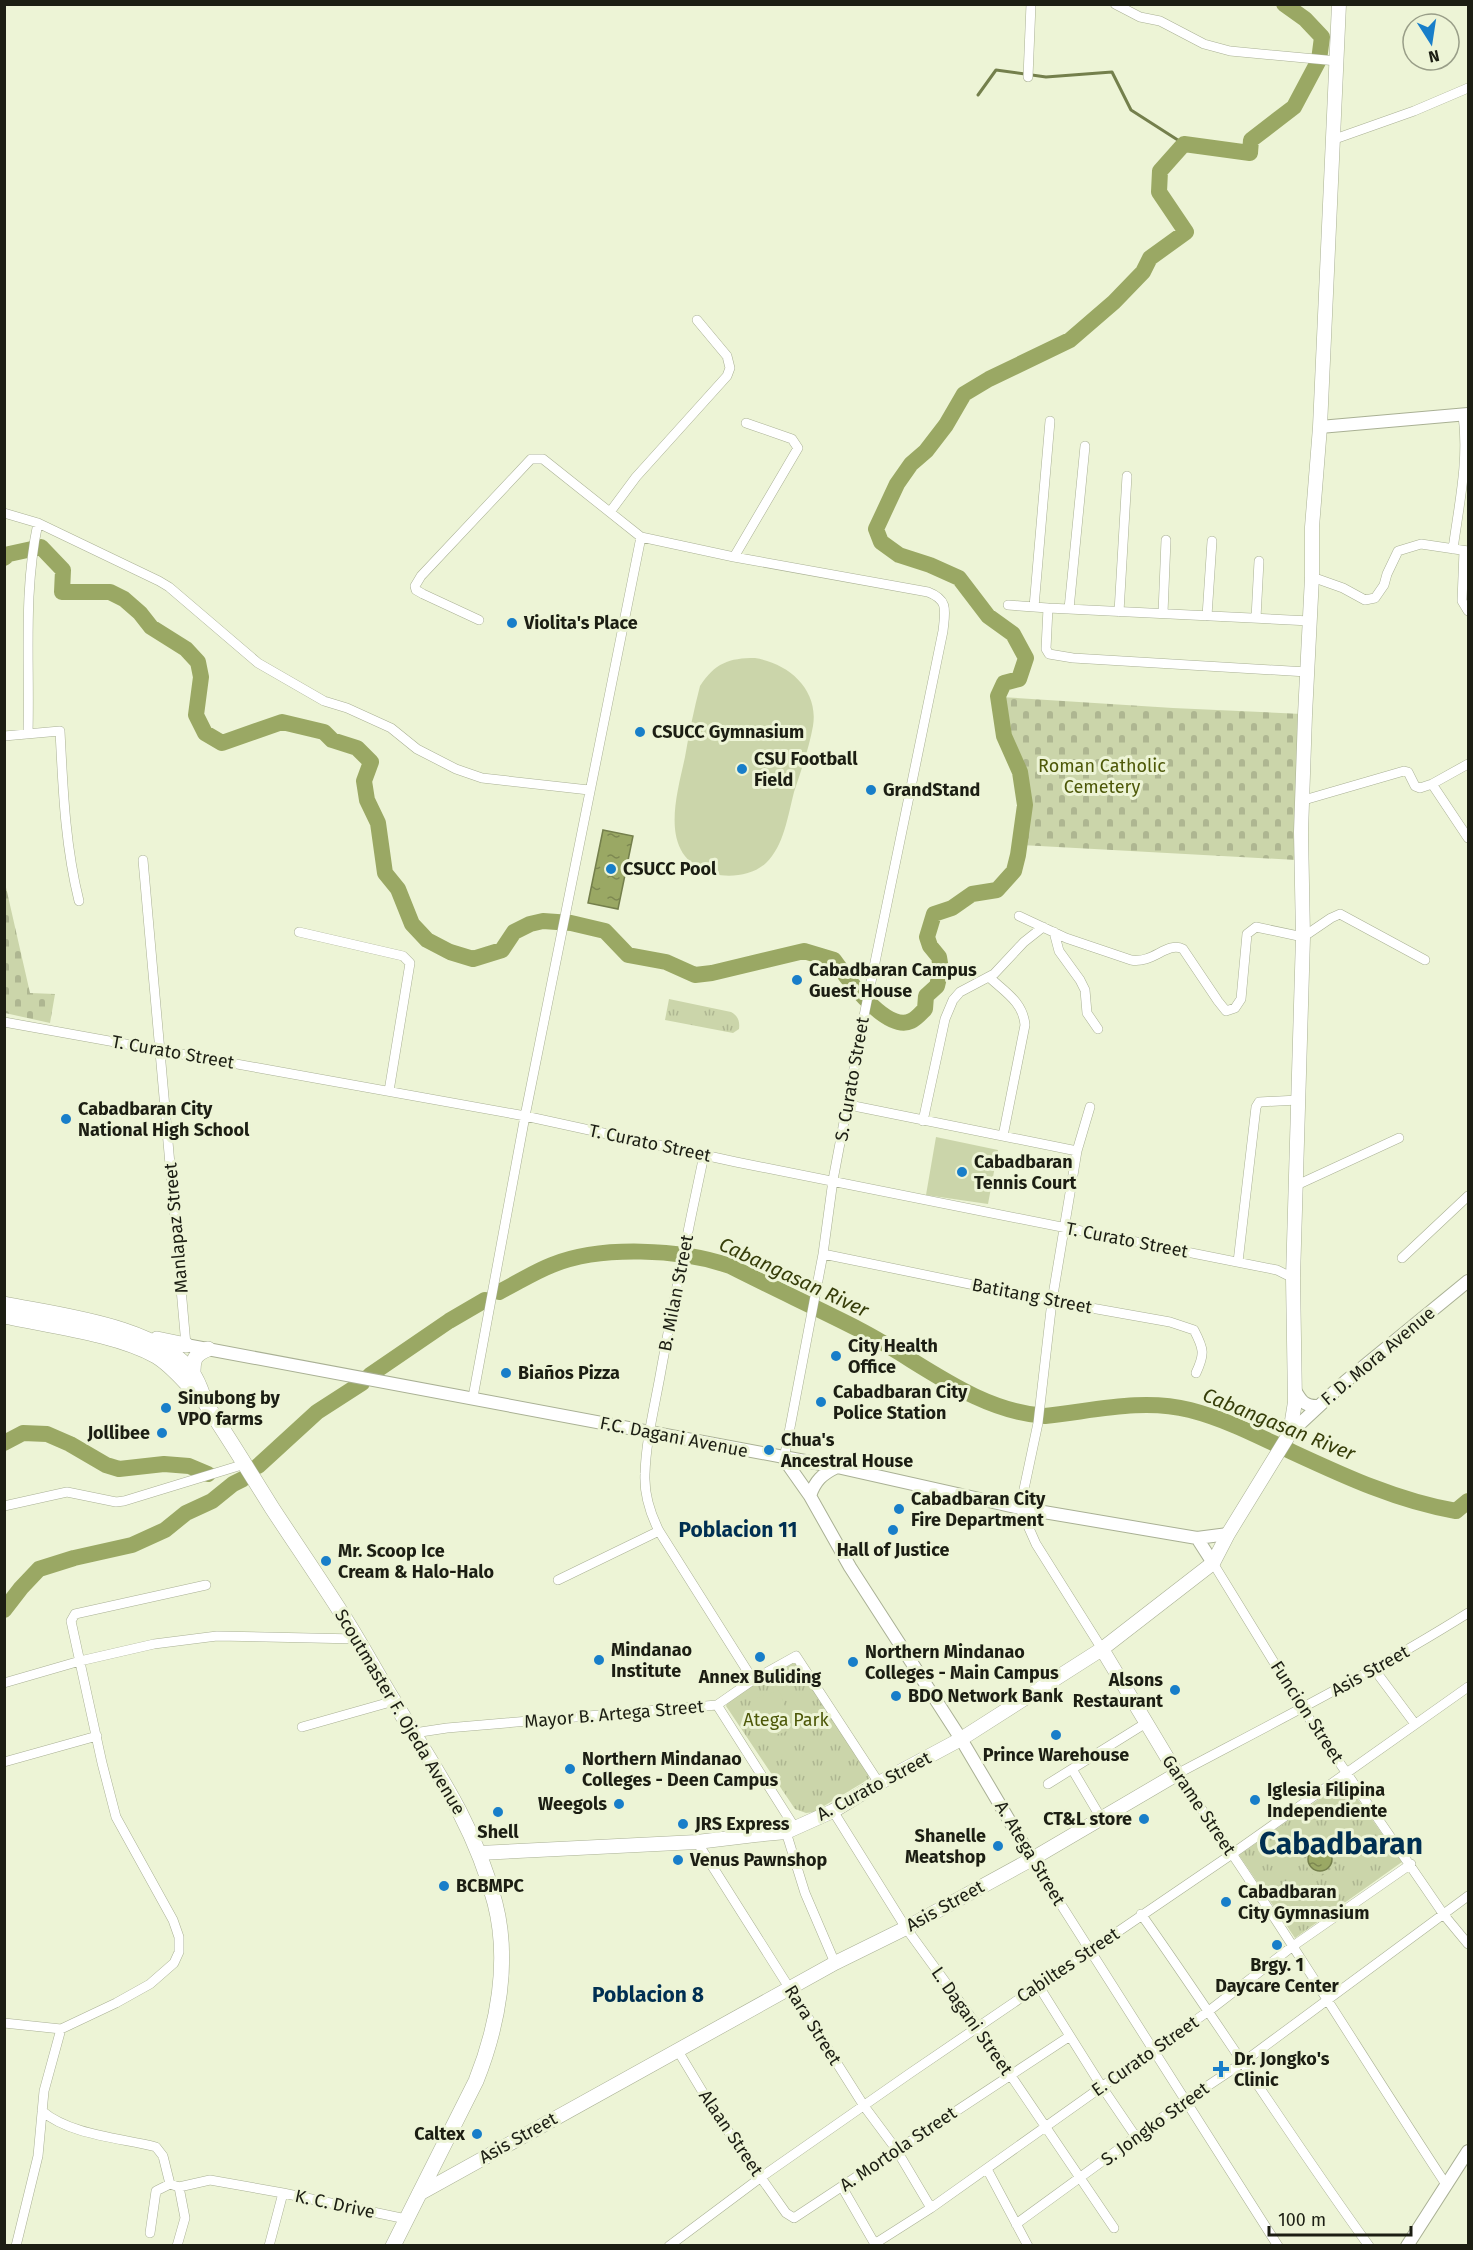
<svg xmlns="http://www.w3.org/2000/svg" width="1473" height="2250" viewBox="0 0 1473 2250" font-family="'Fira Sans',sans-serif">
	<style>
		.grass { fill: url(#grass-tufts) }
		.cemetery { fill: url(#cemetery-stones) }
		.garden { fill: url(#garden-dots) }
		.pitch { fill: #cbd5aa }
		.water { fill: url(#water-ripples); stroke: #747f4c; stroke-width: 1.5 }
		.lines { fill: none; stroke-linecap: round; stroke-linejoin: round }
		.stream { stroke: #747f4c; stroke-width: 3 }
		.river { stroke: #9aa864; stroke-width: 16 }
		.minor-casing { stroke: #a9b094; stroke-width: 10 }
		.tertiary-casing { stroke: #a9b094; stroke-width: 14 }
		.secondary-casing { stroke: #a9b094; stroke-width: 15 }
		.trunk-casing { stroke: #a9b094; stroke-width: 16 }
		.minor { stroke: #fff; stroke-width: 9 }
		.tertiary { stroke: #fff; stroke-width: 12 }
		.secondary { stroke: #fff; stroke-width: 14 }
		.trunk { stroke: #fff; stroke-width: 15 }
		.poi-dot { fill: #187ec9; stroke: #edf4d6; stroke-width: 2 }
		.labels { text-anchor: middle; dominant-baseline: central; stroke-width: 6; stroke-linejoin: round; paint-order: stroke }
		.poi-label { font-size: 18px; font-weight: bold; fill: #1c1e13; stroke: #edf4d6; text-anchor: start }
		.park-label { font-size: 18px; fill: #4d5808; stroke: #edf4d6 }
		.street-label { font-size: 18px; fill: #1c1e13; stroke: #edf4d6 }
		.water-label { font-size: 20px; font-style: italic; fill: #363d09; stroke: #edf4d6 }
		.quarter-label { font-size: 21px; font-weight: bold; fill: #002f52; stroke: #edf4d6 }
		.town-label { font-size: 30px; font-weight: bold; fill: #002f52; stroke: #edf4d6 }
	</style>
	<defs>
		<pattern id="grass-tufts" width="24" height="20" patternUnits="userSpaceOnUse" patternTransform="scale(1.5)"><rect width="24" height="20" fill="#cbd5aa"/><path d="M3 7l-1-3M5 7V3M7 7l1-3M15 17l-1-3M17 17v-4M19 17l1-3" fill="none" stroke="#aeb691"/></pattern>
		<pattern id="cemetery-stones" width="16" height="16" patternUnits="userSpaceOnUse" patternTransform="scale(1.5)"><rect width="16" height="16" fill="#cbd5aa"/><path d="M2 7V4a2 2 0 0 1 4 0v3zM10 15v-3a2 2 0 0 1 4 0v3z" fill="#aeb691"/></pattern>
		<pattern id="garden-dots" width="8" height="8" patternUnits="userSpaceOnUse" patternTransform="scale(1.5)"><rect width="8" height="8" fill="#cbd5aa"/><path d="M2 2h.1M6 6h.1" fill="none" stroke="#aeb691" stroke-width="1.8" stroke-linecap="round"/></pattern>
		<pattern id="water-ripples" width="26" height="14" patternUnits="userSpaceOnUse" patternTransform="scale(1.5)"><rect width="26" height="14" fill="#9aa864"/><path d="M2 4q2-2 4 0t4 0M15 11q2-2 4 0t4 0" fill="none" stroke="#7d8851"/></pattern>
	</defs>
	<rect width="100%" height="100%" fill="#edf4d6"/>
	<path class="grass" d="M669 999 731 1012C738 1016 740 1021 739 1029L733 1033 665 1020Z
		M794 1661 868 1774 869 1779 814 1812 806 1813 795 1809 726 1706 729 1699Z
		M1345 1781 1402 1862 1295 1938 1239 1855Z"/>
	<path class="cemetery" d="M1001 697 1173 708 1302 714 1296 860 1021 845 1031 804 1024 769 1005 734Z
		M5 883 30 993 55 994 50 1023 5 1013Z"/>
	<path class="garden" d="M1323 1838 1340 1863 1316 1880 1299 1855Z"/>
	<path class="pitch" d="M755 658C788 663 819 689 813 726 809 748 801 771 794 792 788 815 784 846 766 863 753 875 731 878 714 874 657 858 676 799 685 757 689 733 694 709 700 686 715 663 729 658 755 658Z
		M936 1137 998 1150 988 1204 926 1195Z
		M779 1690 793 1729 770 1737 757 1698Z"/>
	<path class="water" d="M603 830 633 836 618 909 588 903Z
		M1308 1859a12 12 0 1 1 24 0a12 12 0 1 1-24 0Z"/>
	<g class="lines">
		<path class="stream" d="M978 95 996 70 1046 77 1112 72 1131 110 1184 144"/>
		<path class="river" d="M4 558 9 554 41 547 63 570 62 592H110L124 599 140 613 151 627 186 649 198 662 201 677 196 715 205 733 222 743 282 722 324 732 332 740 357 748 371 762 364 781 367 800 378 823 385 873 398 889 412 924 427 940 450 952 473 959 502 950 514 932 530 924 543 921 571 923 605 931 628 955 666 962 695 975 712 973 804 951 834 960C846 977 886 1033 911 1021 916 1019 921 1013 925 1009L926 996 937 986 941 969 939 957 930 946 927 937 934 914 952 908 972 894 997 890 1014 871 1018 855 1025 805 1020 772 1004 736 998 696 1004 683 1019 679 1026 658 1013 634 988 616 959 578 930 565 899 555 881 542 876 529 897 484 911 464 926 451 946 425 964 394 989 379 1070 340 1114 302 1143 272 1150 258 1186 232 1159 192 1160 171 1184 144 1250 153 1251 140 1294 107 1319 60 1322 37 1305 19 1284 4
			M499 1292C517 1283 534 1272 552 1265 601 1245 681 1249 730 1266 773 1288 817 1308 860 1330 920 1361 975 1411 1045 1416 1093 1411 1142 1398 1190 1410 1225 1419 1256 1435 1288 1450 1342 1475 1397 1501 1456 1511L1468 1501
			M370 1375 449 1321 485 1300
			M4 1443 23 1433 47 1434 70 1444 106 1465 119 1469 164 1464 189 1466 208 1474
			M258 1466 317 1412 362 1383
			M4 1610 21 1588 39 1569 74 1558 132 1545 165 1530 186 1513 212 1501 233 1484 243 1479"/>
		<g class="minor-casing">
			<path id="minor" d="M1115 4 1140 17 1160 21 1204 44 1230 51 1337 61
				M1028 77 1031 4
				M1332 140 1414 111 1468 88
				M610 512 636 477 727 376 730 368 727 356 697 320
				M4 513 38 523 159 581 169 587 258 663 324 701 347 708 391 728 417 749 456 769 482 778 589 790
				M1453 549C1459 504 1469 461 1463 415
				M1464 551 1462 601 1468 611
				M734 557 798 448 792 439 746 423
				M1312 577 1343 588 1365 600 1375 598 1384 585 1387 574 1398 551 1421 544 1468 551
				M1008 605 1034 607
				M1048 608 1034 607 1050 421
				M1069 609 1085 446
				M1119 612 1127 476
				M1163 613 1166 540
				M1207 616 1212 541
				M1256 618 1259 561
				M479 620 423 594 416 590 415 586 421 576 531 459H543L641 537 734 557 928 592C949 600 945 611 943 631L865 1011 833 1180 823 1254 784 1459
				M1307 672 1073 658 1049 654 1046 649 1048 608 1310 621
				M28 733C30 663 23 592 38 523
				M4 736 60 731C63 789 65 845 79 901
				M1432 784 1468 764
				M1304 800 1404 771 1408 772 1415 786 1420 788 1432 784 1468 838
				M143 860 186 1345
				M1019 916 1066 938 1131 960C1153 964 1167 941 1183 949L1218 1001 1226 1011 1235 1008 1241 999 1247 934 1256 927 1303 937 1331 918 1340 914 1425 960
				M299 932 403 956 410 963 389 1091
				M1054 932 1059 951 1080 980 1085 990 1087 1013 1098 1029
				M989 977C1005 992 1023 1002 1025 1025L1003 1136
				M4 1022 525 1116 736 1162 1277 1270 1293 1278
				M849 1105 1077 1151 1052 1301 1038 1423 1020 1508 1036 1544 1102 1649
				M923 1121 945 1019 953 1000 960 992 994 974 1024 942 1043 927
				M1077 1151 1090 1107
				M704 1155C689 1225 675 1295 662 1365 656 1401 646 1438 645 1474 644 1494 650 1513 659 1531L753 1680
				M1297 1185 1399 1138
				M823 1254 1052 1301 1170 1322 1194 1330C1204 1349 1205 1354 1196 1373
				M1402 1258 1468 1196
				M1238 1262 1256 1107 1259 1102 1298 1100
				M473 1397 525 1116 641 537
				M4 1506 67 1492 116 1502 124 1501 245 1464
				M1213 1563 1302 1708 1444 1915 1468 1944
				M558 1580 659 1531
				M1374 1669 1415 1724
				M4 1683 80 1661 154 1644 217 1636 357 1639
				M717 1705 795 1828
				M302 1727 394 1701
				M414 1733 447 1728 717 1705 753 1680 796 1656 879 1783
				M4 1762 97 1736
				M1048 1784 1072 1769
				M833 1811 906 1928 978 2027 1114 2228
				M1101 1818 1072 1769 1146 1723
				M786 1832 805 1893 835 1963
				M697 1842 864 2106 896 2149 931 2208
				M1032 1859 1278 2246
				M1141 1914C1219 2024 1290 2137 1369 2246
				M1038 1985 1102 2087 1136 2137
				M4 2023 61 2029 116 2003 150 1984 174 1963 179 1952V1937L173 1920 116 1817 102 1763 71 1621 75 1614 206 1585
				M678 2051 716 2114 786 2213 794 2218 1070 2036
				M42 2111C70 2135 121 2138 156 2147L163 2156 170 2184
				M987 2169 1028 2246
				M1447 2186C1357 2049 1272 1908 1177 1774 1275 1722 1374 1672 1468 1613
				M842 2187 876 2246
				M1016 2224 1185 2101 1242 2063 1468 1896
				M150 2233 156 2191 170 2184 179 2187 210 2180 283 2193
				M876 2243 931 2208 1210 2010 1293 1946 1411 1864
				M16 2246 38 2156 44 2091 61 2029
				M177 2246 185 2218 179 2187
				M269 2246 283 2193 406 2219
				M669 2246 760 2178 909 2074 1232 1854 1468 1687"/>
		</g>
		<g class="tertiary-casing">
			<path id="tertiary" d="M1320 427 1468 414
				M186 1345 837 1467 1020 1508 1197 1538 1228 1534
				M1295 1390C1301 1401 1305 1407 1319 1406
				M1290 1433 1346 1381 1468 1281
				M784 1459 810 1496 850 1567 961 1739 1032 1859
				M810 1496C815 1481 822 1474 837 1467
				M1197 1538 1213 1563
				M1407 2246 1468 2151"/>
		</g>
		<g class="secondary-casing">
			<path id="secondary" d="M479 1853 697 1842 755 1835 786 1832 833 1811 879 1783 961 1739 1102 1649 1213 1563 1228 1534 1290 1433 1295 1402 1293 1278 1303 937 1301 832 1305 715 1312 577V527L1320 427 1339 4
				M419 2194 835 1963 906 1928 1032 1859 1177 1774 1102 1649"/>
		</g>
		<g class="trunk-casing">
			<path id="trunk" d="M4 1304C58 1315 161 1326 193 1374 199 1382 202 1394 206 1404 229 1438 250 1473 272 1508 295 1543 319 1578 342 1614 360 1642 376 1672 393 1700 434 1767 475 1825 495 1903 510 1961 498 2026 476 2081L393 2246
				M4 1316C50 1326 117 1334 156 1356 173 1366 186 1384 200 1397
				M157 1339 186 1345
				M193 1374C193 1359 194 1355 208 1349"/>
		</g>
		<use href="#minor" class="minor"/>
		<use href="#tertiary" class="tertiary"/>
		<use href="#secondary" class="secondary"/>
		<use href="#trunk" class="trunk"/>
	</g>
	<g class="poi-dot">
		<circle cx="512" cy="623" r="6"/>
		<circle cx="640" cy="732" r="6"/>
		<circle cx="742" cy="769" r="6"/>
		<circle cx="871" cy="790" r="6"/>
		<circle cx="611" cy="869" r="6"/>
		<circle cx="797" cy="980" r="6"/>
		<circle cx="66" cy="1119" r="6"/>
		<circle cx="962" cy="1172" r="6"/>
		<circle cx="836" cy="1356" r="6"/>
		<circle cx="506" cy="1373" r="6"/>
		<circle cx="821" cy="1402" r="6"/>
		<circle cx="166" cy="1408" r="6"/>
		<circle cx="162" cy="1433" r="6"/>
		<circle cx="769" cy="1450" r="6"/>
		<circle cx="899" cy="1509" r="6"/>
		<circle cx="893" cy="1530" r="6"/>
		<circle cx="326" cy="1561" r="6"/>
		<circle cx="760" cy="1657" r="6"/>
		<circle cx="599" cy="1660" r="6"/>
		<circle cx="853" cy="1662" r="6"/>
		<circle cx="1175" cy="1690" r="6"/>
		<circle cx="896" cy="1696" r="6"/>
		<circle cx="1056" cy="1735" r="6"/>
		<circle cx="570" cy="1769" r="6"/>
		<circle cx="1255" cy="1800" r="6"/>
		<circle cx="619" cy="1804" r="6"/>
		<circle cx="498" cy="1812" r="6"/>
		<circle cx="1144" cy="1819" r="6"/>
		<circle cx="683" cy="1824" r="6"/>
		<circle cx="998" cy="1846" r="6"/>
		<circle cx="678" cy="1860" r="6"/>
		<circle cx="444" cy="1886" r="6"/>
		<circle cx="1226" cy="1902" r="6"/>
		<circle cx="1277" cy="1945" r="6"/>
		<path d="M1218 2060h6v6h6v6h-6v6h-6v-6h-6v-6h6z"/>
		<circle cx="477" cy="2134" r="6"/>
	</g>
	<g class="labels">
		<g class="poi-label">
			<text x="524" y="623">Violita's Place</text>
			<text x="652" y="732">CSUCC Gymnasium</text>
			<text x="754" y="759">CSU Football<tspan x="754" dy="21">Field</tspan></text>
			<text x="883" y="790">GrandStand</text>
			<text x="623" y="869">CSUCC Pool</text>
			<text x="809" y="970">Cabadbaran Campus<tspan x="809" dy="21">Guest House</tspan></text>
			<text x="78" y="1109">Cabadbaran City<tspan x="78" dy="21">National High School</tspan></text>
			<text x="974" y="1162">Cabadbaran<tspan x="974" dy="21">Tennis Court</tspan></text>
			<text x="848" y="1346">City Health<tspan x="848" dy="21">Office</tspan></text>
			<text x="518" y="1373">Biaños Pizza</text>
			<text x="833" y="1392">Cabadbaran City<tspan x="833" dy="21">Police Station</tspan></text>
			<text x="178" y="1398">Sinubong by<tspan x="178" dy="21">VPO farms</tspan></text>
			<text x="150" y="1433" text-anchor="end">Jollibee</text>
			<text x="781" y="1440">Chua's<tspan x="781" dy="21">Ancestral House</tspan></text>
			<text x="911" y="1499">Cabadbaran City<tspan x="911" dy="21">Fire Department</tspan></text>
			<text x="893" y="1550" text-anchor="middle">Hall of Justice</text>
			<text x="338" y="1551">Mr. Scoop Ice<tspan x="338" dy="21">Cream &amp; Halo-Halo</tspan></text>
			<text x="611" y="1650">Mindanao<tspan x="611" dy="21">Institute</tspan></text>
			<text x="865" y="1652">Northern Mindanao<tspan x="865" dy="21">Colleges - Main Campus</tspan></text>
			<text x="760" y="1677" text-anchor="middle">Annex Buliding</text>
			<text x="1163" y="1680" text-anchor="end">Alsons<tspan x="1163" dy="21">Restaurant</tspan></text>
			<text x="908" y="1696">BDO Network Bank</text>
			<text x="1056" y="1755" text-anchor="middle">Prince Warehouse</text>
			<text x="582" y="1759">Northern Mindanao<tspan x="582" dy="21">Colleges - Deen Campus</tspan></text>
			<text x="1267" y="1790">Iglesia Filipina<tspan x="1267" dy="21">Independiente</tspan></text>
			<text x="607" y="1804" text-anchor="end">Weegols</text>
			<text x="1132" y="1819" text-anchor="end">CT&amp;L store</text>
			<text x="695" y="1824">JRS Express</text>
			<text x="498" y="1832" text-anchor="middle">Shell</text>
			<text x="986" y="1836" text-anchor="end">Shanelle<tspan x="986" dy="21">Meatshop</tspan></text>
			<text x="690" y="1860">Venus Pawnshop</text>
			<text x="456" y="1886">BCBMPC</text>
			<text x="1238" y="1892">Cabadbaran<tspan x="1238" dy="21">City Gymnasium</tspan></text>
			<text x="1277" y="1965" text-anchor="middle">Brgy. 1<tspan x="1277" dy="21">Daycare Center</tspan></text>
			<text x="1234" y="2059">Dr. Jongko's<tspan x="1234" dy="21">Clinic</tspan></text>
			<text x="465" y="2134" text-anchor="end">Caltex</text>
		</g>
		<g class="park-label">
			<text x="1102" y="766">Roman Catholic<tspan x="1102" dy="21">Cemetery</tspan></text>
			<text x="786" y="1720">Atega Park</text>
		</g>
		<g class="street-label">
			<text transform="translate(173 1052) rotate(10)">T. Curato Street</text>
			<text transform="translate(852 1079) rotate(-80)">S. Curato Street</text>
			<text transform="translate(650 1143) rotate(12)">T. Curato Street</text>
			<text transform="translate(176 1228) rotate(-95)">Manlapaz Street</text>
			<text transform="translate(1127 1240) rotate(11)">T. Curato Street</text>
			<text transform="translate(676 1293) rotate(-79)">B. Milan Street</text>
			<text transform="translate(1032 1296) rotate(11)">Batitang Street</text>
			<text transform="translate(1378 1356) rotate(-40)">F. D. Mora Avenue</text>
			<text transform="translate(674 1437) rotate(11)">F.C. Dagani Avenue</text>
			<text transform="translate(1370 1671) rotate(-29)">Asis Street</text>
			<text transform="translate(400 1712) rotate(59)">Scoutmaster F. Ojeda Avenue</text>
			<text transform="translate(1307 1712) rotate(57)">Funcion Street</text>
			<text transform="translate(614 1714) rotate(-5)">Mayor B. Artega Street</text>
			<text transform="translate(874 1786) rotate(-28)">A. Curato Street</text>
			<text transform="translate(1199 1805) rotate(56)">Garame Street</text>
			<text transform="translate(1030 1853) rotate(59)">A. Atega Street</text>
			<text transform="translate(945 1906) rotate(-29)">Asis Street</text>
			<text transform="translate(1068 1965) rotate(-34)">Cabiltes Street</text>
			<text transform="translate(972 2021) rotate(55)">L. Dagani Street</text>
			<text transform="translate(813 2025) rotate(58)">Rara Street</text>
			<text transform="translate(1145 2056) rotate(-35)">E. Curato Street</text>
			<text transform="translate(1155 2124) rotate(-36)">S. Jongko Street</text>
			<text transform="translate(731 2133) rotate(56)">Alaan Street</text>
			<text transform="translate(518 2138) rotate(-29)">Asis Street</text>
			<text transform="translate(898 2149) rotate(-34)">A. Mortola Street</text>
			<text transform="translate(335 2204) rotate(12)">K. C. Drive</text>
		</g>
		<g class="water-label">
			<text transform="translate(794 1277) rotate(25)">Cabangasan River</text>
			<text transform="translate(1279 1424) rotate(22)">Cabangasan River</text>
		</g>
		<g class="quarter-label">
			<text x="738" y="1530">Poblacion 11</text>
			<text x="648" y="1995">Poblacion 8</text>
		</g>
		<g class="town-label">
			<text x="1341" y="1844">Cabadbaran</text>
		</g>
	</g>
	<rect width="1473" height="2250" fill="none" stroke="#1c1e13" stroke-width="12"/>
	<g transform="translate(1431 42) rotate(168)"><circle r="28" fill="#edf4d6" stroke="#999e88" stroke-width="1.5"/>
	<path d="M0-4.5L10 22L0 15L-10 22Z" fill="#187ec9"/>
	<text y="-9" font-size="16" font-weight="bold" text-anchor="middle" fill="#1c1e13">N</text>
	</g>
	<path d="M1269 2226v9h142v-9" fill="none" stroke="#1c1e13" stroke-width="3"/>
	<text x="1278" y="2226" font-size="18" fill="#1c1e13" stroke="#edf4d6" stroke-width="4.5" paint-order="stroke">100 m</text>
</svg>
